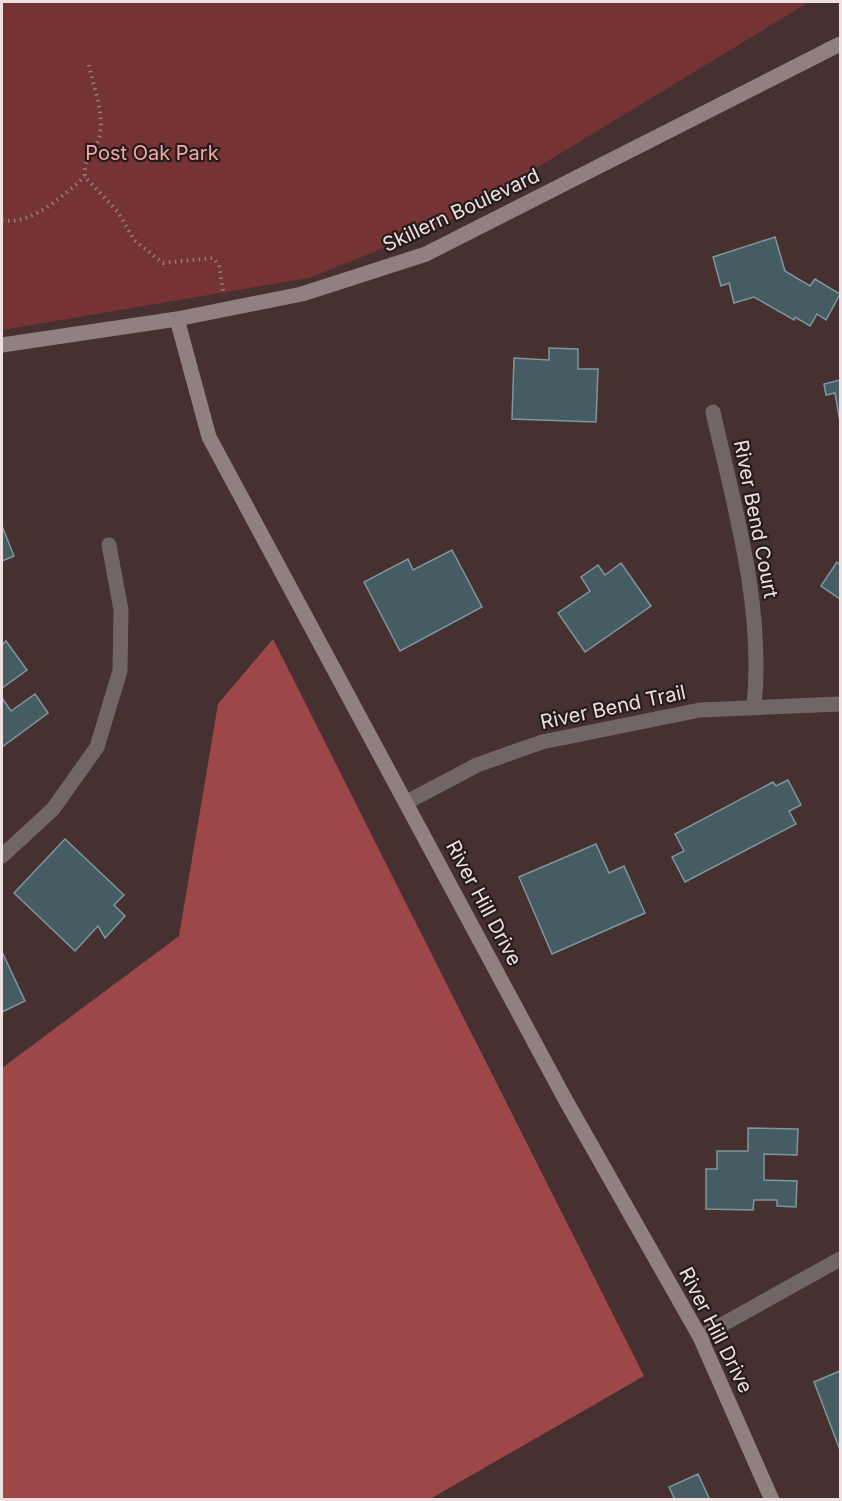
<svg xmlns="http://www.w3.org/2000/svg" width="842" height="1501" viewBox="0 0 842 1501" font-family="Inter,sans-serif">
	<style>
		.green { fill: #763334 }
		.forest { fill: #9d4748 }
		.building { fill: #455c63; stroke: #7e979e; stroke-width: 1.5 }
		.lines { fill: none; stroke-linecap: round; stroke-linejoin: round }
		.path { stroke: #917f7e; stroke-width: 4; stroke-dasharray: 1.5 4.5; stroke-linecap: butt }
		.street { stroke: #716666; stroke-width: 15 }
		.secondary { stroke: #90807f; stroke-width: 15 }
		.labels { text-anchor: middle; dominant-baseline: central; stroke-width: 4.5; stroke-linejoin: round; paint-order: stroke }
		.park-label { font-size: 20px; fill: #f2a9a6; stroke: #251c1b }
		.street-label { font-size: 20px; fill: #efe1e1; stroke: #251c1b }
	</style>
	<rect width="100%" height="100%" fill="#463130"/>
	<path class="green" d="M2 2H809L446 223 309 278 2 330Z"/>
	<path class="forest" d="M273 639 644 1376 430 1499H2V1068L179 936 218 704Z"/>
	<path class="building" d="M775 237 785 271 810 286 815 279 840 294 826 320 817 314 810 326 795 317 794 320 754 297 734 303 729 283 721 286 713 257Z
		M549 348 578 349V369H598L596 422 512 419 514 358 549 360Z
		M840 380V422L835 393 826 395 824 384Z
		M2 526 14 556 2 561Z
		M452 550 482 607 400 651 364 582 408 559 413 570Z
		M837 562 840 565V599L821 586Z
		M621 563 651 606 585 652 558 613 590 591 581 577 598 565 605 575Z
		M6 641 27 670 2 688V645Z
		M35 694 48 713 2 747V698L11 711Z
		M788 780 801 805 789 811 796 824 685 882 672 857 684 851 675 834 773 782 776 786Z
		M65 839 124 895 114 905 125 916 105 938 98 926 75 951 14 893Z
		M596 844 609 873 624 866 645 913 552 954 519 877Z
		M3 954 25 1001 2 1012V955Z
		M748 1128 798 1129 797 1155 764 1154V1180L797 1181 796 1207 777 1206V1200H754L753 1210 706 1209V1169H717V1151H748Z
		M840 1371V1450L814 1382Z
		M698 1474 710 1500H675L669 1487Z"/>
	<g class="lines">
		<path class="path" d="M89 65C93 87 104 111 100 134 97 152 83 155 85 177L118 212 134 240 163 263 213 258 219 265 223 291
			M2 220C32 226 63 195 85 177"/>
		<path class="street" d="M713 412C735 509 764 607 754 707
			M407 802 477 765 542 742 700 710 840 704
			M2 856 53 809 97 747 120 671 121 610 109 545
			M700 1337 840 1259"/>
		<path class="secondary" d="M177 319 209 437 565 1099 700 1337 772 1500
			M2 345 177 319 302 294 426 254 840 44"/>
	</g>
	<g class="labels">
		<g class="park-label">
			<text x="152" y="153">Post Oak Park</text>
		</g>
		<g class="street-label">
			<text transform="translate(461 210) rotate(-25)">Skillern Boulevard</text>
			<text transform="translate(756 519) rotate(79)">River Bend Court</text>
			<text transform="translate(613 707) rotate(-12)">River Bend Trail</text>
			<text transform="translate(484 903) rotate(62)">River Hill Drive</text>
			<text transform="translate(716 1330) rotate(63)">River Hill Drive</text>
		</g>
	</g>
	<rect width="842" height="1501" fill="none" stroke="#efe1e1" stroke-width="6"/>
</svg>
